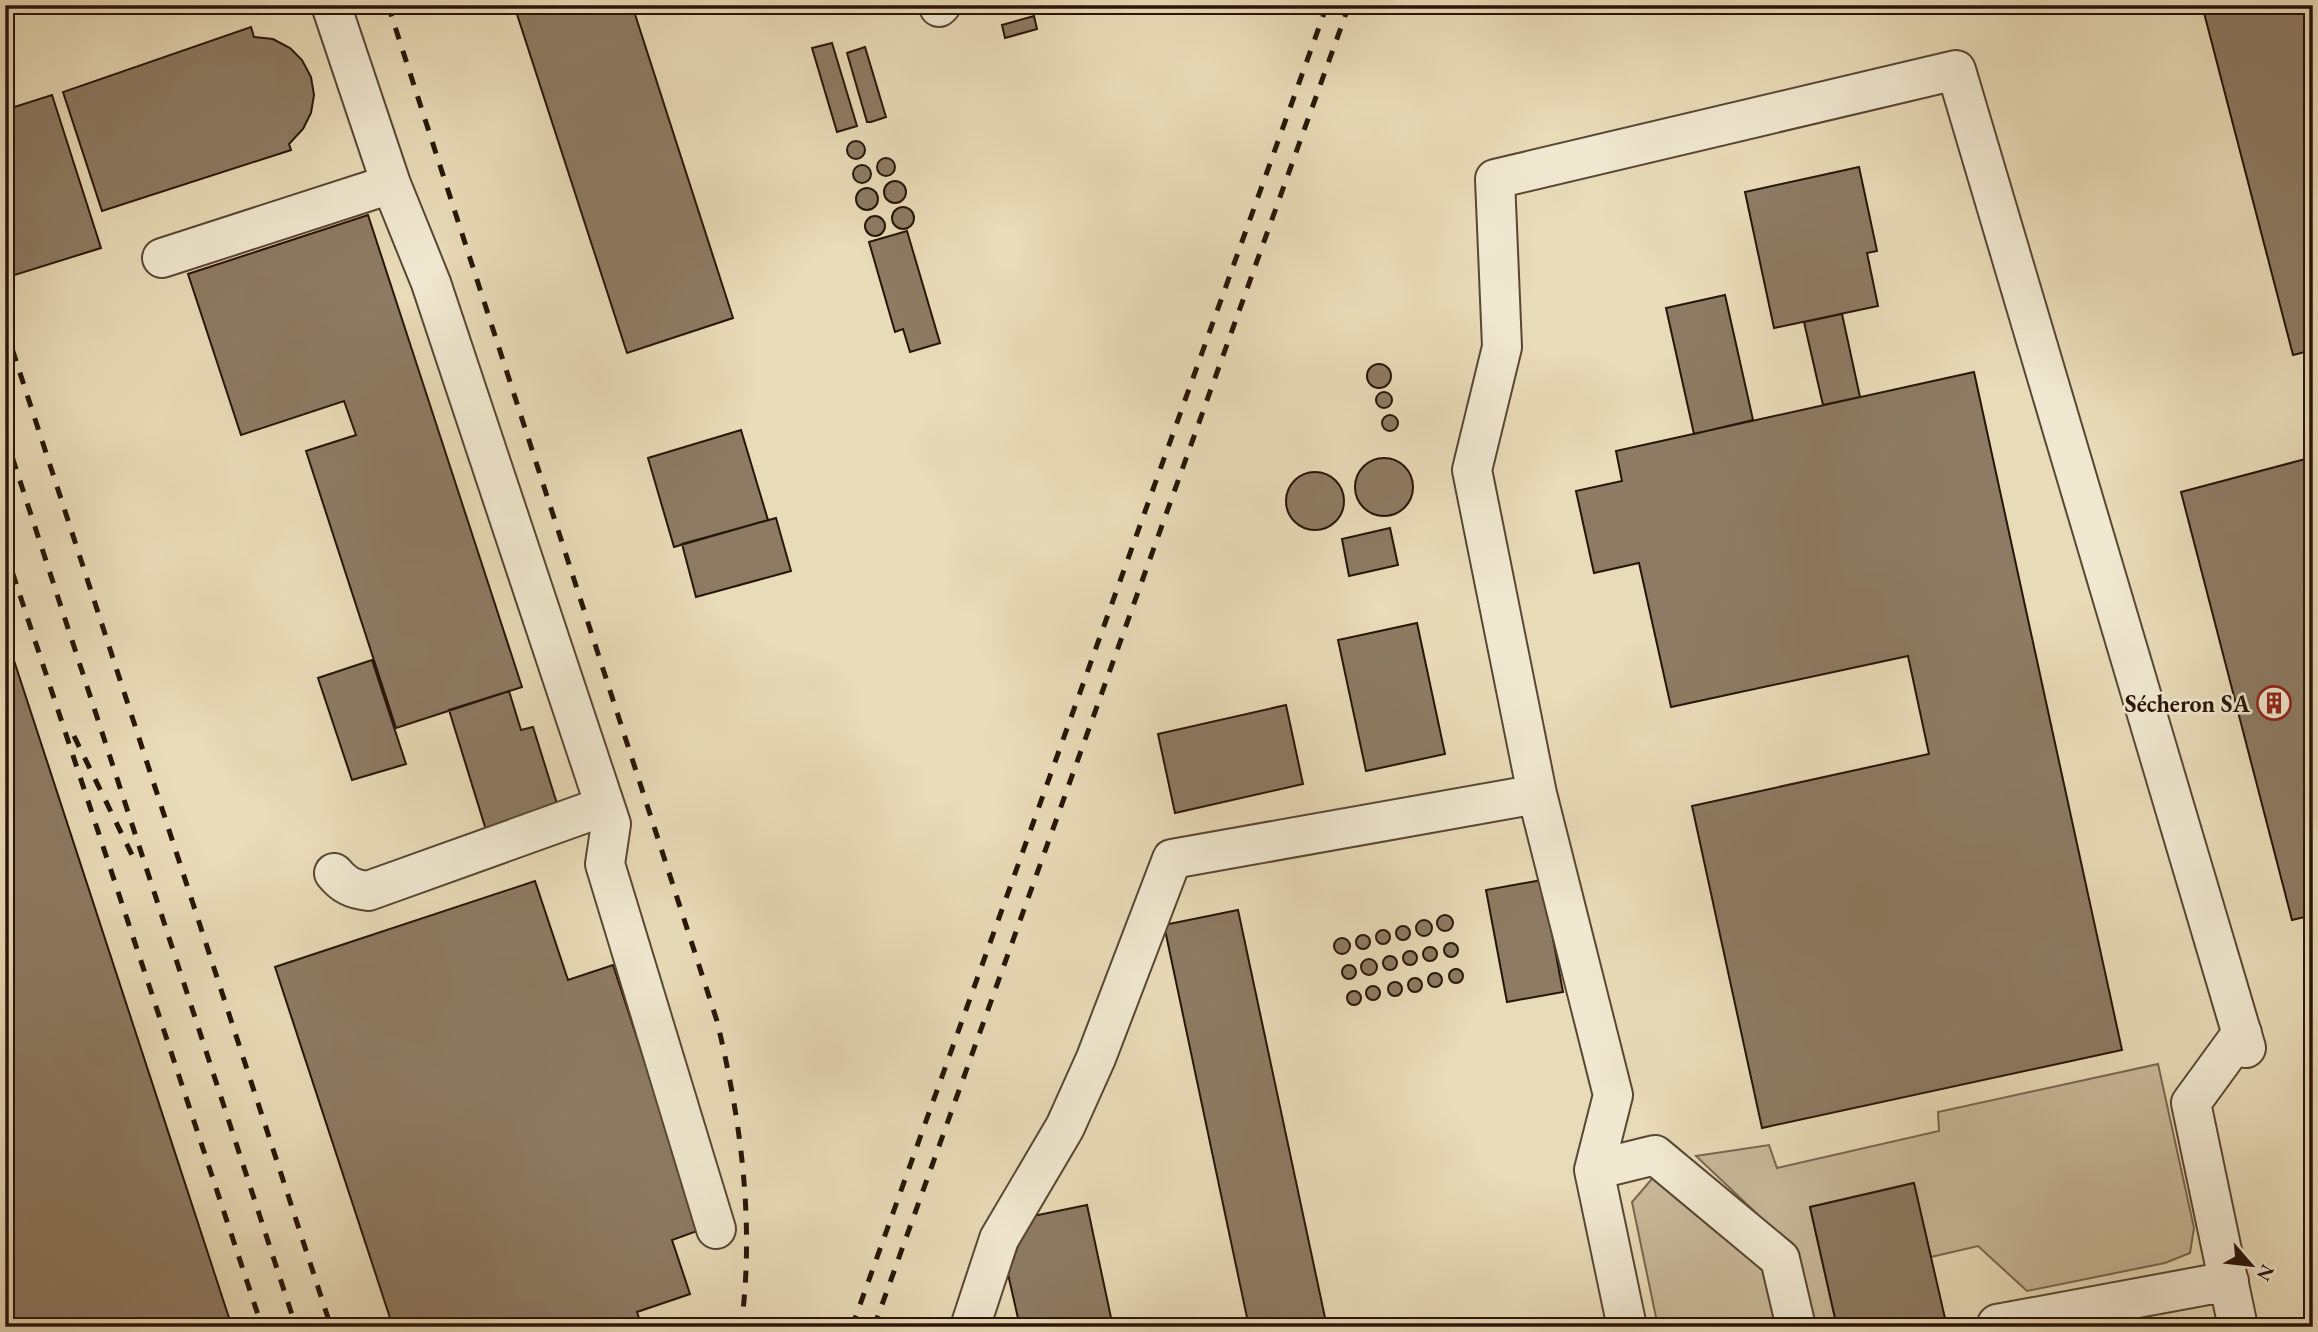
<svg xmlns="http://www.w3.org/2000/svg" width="2318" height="1332" viewBox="0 0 2318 1332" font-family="'EB Garamond',serif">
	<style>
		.green { fill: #c8b999; stroke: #796651; stroke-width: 2 }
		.building { fill: #8d7b63; stroke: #2a1409; stroke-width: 2 }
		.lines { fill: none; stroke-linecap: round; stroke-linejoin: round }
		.minor-casing { stroke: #5a4634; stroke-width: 42 }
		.minor { stroke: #f0e8d0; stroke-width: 38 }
		.rail { stroke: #2a1409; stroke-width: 5; stroke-dasharray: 12 12; stroke-linecap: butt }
		.labels { text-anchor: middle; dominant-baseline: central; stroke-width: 5; stroke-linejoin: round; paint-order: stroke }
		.poi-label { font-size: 24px; font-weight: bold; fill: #2a1409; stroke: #f0e8d0; text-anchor: end }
	</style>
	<rect width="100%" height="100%" fill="#e8dbb7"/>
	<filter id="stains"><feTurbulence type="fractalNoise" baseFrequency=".00286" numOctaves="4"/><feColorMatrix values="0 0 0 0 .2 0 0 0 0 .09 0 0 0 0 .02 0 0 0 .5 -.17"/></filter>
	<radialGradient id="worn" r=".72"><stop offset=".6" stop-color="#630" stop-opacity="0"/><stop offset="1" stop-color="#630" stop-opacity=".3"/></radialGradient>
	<path class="green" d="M2158 1064 2194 1228 2190 1253 2165 1263 2027 1291 1978 1246 1931 1257 1913 1183 1810 1207 1837 1327H1810L1793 1248 1696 1156 1769 1145 1777 1168 1939 1131 1938 1112Z
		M1657 1173 1774 1272 1785 1327H1658L1632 1202Z"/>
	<path class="building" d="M514 5H632L733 318 627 353Z
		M2202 5H2313V350L2293 355Z
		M1034 16 1037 29 1005 38 1002 25Z
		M251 27 254 37 273 39 290 48 302 60 311 77 314 95 311 113 303 129 289 144 291 150 102 211 63 92Z
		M832 43 857 126 837 132 812 48Z
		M865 47 886 117 871 122H867L847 53Z
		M52 95 101 248 5 278V110Z
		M847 150a9 9 0 1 1 18 0a9 9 0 1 1-18 0Z
		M877 167a9 9 0 1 1 18 0a9 9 0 1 1-18 0Z
		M853 174a9 9 0 1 1 18 0a9 9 0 1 1-18 0Z
		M1859 167 1877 251 1867 253 1878 306 1774 328 1745 192Z
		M884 192a11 11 0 1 1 22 0a11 11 0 1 1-22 0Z
		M856 199a11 11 0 1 1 22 0a11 11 0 1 1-22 0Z
		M892 218a11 11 0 1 1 22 0a11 11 0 1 1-22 0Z
		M368 215 522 687 396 728 306 451 356 435 344 401 241 435 188 274Z
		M865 226a10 10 0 1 1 20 0a10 10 0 1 1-20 0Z
		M907 231 940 343 910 352 903 329 895 332 869 242Z
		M1725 295 1753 420 1694 434 1666 308Z
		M1842 314 1860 397 1823 405 1804 322Z
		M1367 376a12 12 0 1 1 24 0a12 12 0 1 1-24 0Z
		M1974 372 2122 1050 1762 1128 1692 806 1929 754 1908 656 1671 707 1639 563 1594 573 1576 491 1622 481 1616 451Z
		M1376 400a8 8 0 1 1 16 0a8 8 0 1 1-16 0Z
		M1382 423a8 8 0 1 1 16 0a8 8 0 1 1-16 0Z
		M741 430 768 520 674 547 648 458Z
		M2313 457V915L2292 920 2181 492Z
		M1355 487a29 29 0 1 1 58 0a29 29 0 1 1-58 0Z
		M1286 501a29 29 0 1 1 58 0a29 29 0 1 1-58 0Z
		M776 518 791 571 696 597 682 544Z
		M1390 528 1398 565 1349 576 1342 539Z
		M1417 623 1445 754 1366 771 1338 640Z
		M5 633 232 1327H5Z
		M372 660 406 764 352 780 318 678Z
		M509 691 521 730 533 727 558 807 486 830 449 710Z
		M1286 705 1303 784 1175 813 1158 734Z
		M1542 880 1563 992 1507 1002 1486 890Z
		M535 881 568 980 613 965 700 1230 672 1240 690 1294 637 1312 642 1327H393L275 967Z
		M1238 910 1327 1327H1249L1164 925Z
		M1437 923a8 8 0 1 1 16 0a8 8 0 1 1-16 0Z
		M1416 928a8 8 0 1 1 16 0a8 8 0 1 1-16 0Z
		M1396 933a7 7 0 1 1 14 0a7 7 0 1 1-14 0Z
		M1376 937a7 7 0 1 1 14 0a7 7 0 1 1-14 0Z
		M1356 942a7 7 0 1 1 14 0a7 7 0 1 1-14 0Z
		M1334 946a8 8 0 1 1 16 0a8 8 0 1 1-16 0Z
		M1444 950a7 7 0 1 1 14 0a7 7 0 1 1-14 0Z
		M1423 954a7 7 0 1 1 14 0a7 7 0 1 1-14 0Z
		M1403 958a7 7 0 1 1 14 0a7 7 0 1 1-14 0Z
		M1383 963a7 7 0 1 1 14 0a7 7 0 1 1-14 0Z
		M1361 967a8 8 0 1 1 16 0a8 8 0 1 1-16 0Z
		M1342 972a7 7 0 1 1 14 0a7 7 0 1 1-14 0Z
		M1449 976a7 7 0 1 1 14 0a7 7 0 1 1-14 0Z
		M1428 980a7 7 0 1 1 14 0a7 7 0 1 1-14 0Z
		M1408 985a7 7 0 1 1 14 0a7 7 0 1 1-14 0Z
		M1388 989a7 7 0 1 1 14 0a7 7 0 1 1-14 0Z
		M1366 993a7 7 0 1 1 14 0a7 7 0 1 1-14 0Z
		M1347 998a7 7 0 1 1 14 0a7 7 0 1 1-14 0Z
		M1914 1183 1947 1327H1837L1810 1207Z
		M1087 1205 1113 1327H1020L1008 1274 1028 1217Z"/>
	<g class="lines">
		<g class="minor-casing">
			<path id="minor" d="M331 5 391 184 431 283 611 824 605 864 716 1229
				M939 7 941 5
				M162 258 391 184
				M334 873C344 885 352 889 368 891L605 806
				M1594 1170 1655 1155 1780 1259 1796 1327
				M970 1327 999 1239 1065 1127 1096 1058 1172 859 1537 794
				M1627 1327 1594 1170 1613 1095 1537 794 1472 470 1502 347 1495 179 1956 70 2246 1048
				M1998 1327 1997 1324 2229 1281
				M2238 1327 2191 1103 2242 1033"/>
		</g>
		<use href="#minor" class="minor"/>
		<path class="rail" d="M388 5 717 1021C741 1121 755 1224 741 1327
			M5 327 331 1327
			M5 435 296 1327
			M5 550 262 1327
			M74 736 134 859
			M852 1327 1327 5
			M874 1327 1349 5"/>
	</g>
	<defs>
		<g id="building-ring" transform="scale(1.75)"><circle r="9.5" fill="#f0e8d0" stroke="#8f2418" stroke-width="1.5"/><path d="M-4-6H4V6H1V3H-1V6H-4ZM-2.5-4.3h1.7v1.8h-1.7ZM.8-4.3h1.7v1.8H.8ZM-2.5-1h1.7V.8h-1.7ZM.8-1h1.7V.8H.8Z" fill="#8f2418"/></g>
	</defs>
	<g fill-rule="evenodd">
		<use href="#building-ring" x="2274" y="703"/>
	</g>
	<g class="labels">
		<g class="poi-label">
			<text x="2250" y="703">Sécheron SA</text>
		</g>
	</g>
	<rect width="2318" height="1332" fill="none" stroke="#e8dbb7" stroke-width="28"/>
	<rect x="7" y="7" width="2304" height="1318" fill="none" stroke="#2a1409" stroke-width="3.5"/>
	<rect x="14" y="14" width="2290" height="1304" fill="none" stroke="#2a1409" stroke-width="2"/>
	<g transform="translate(2251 1265) rotate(118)" stroke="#f0e8d0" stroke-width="5" paint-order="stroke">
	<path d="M0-5L12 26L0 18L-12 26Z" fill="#2a1409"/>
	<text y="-10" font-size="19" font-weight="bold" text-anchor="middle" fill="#2a1409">N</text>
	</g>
	<rect width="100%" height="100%" filter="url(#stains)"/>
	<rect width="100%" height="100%" fill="url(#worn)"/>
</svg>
